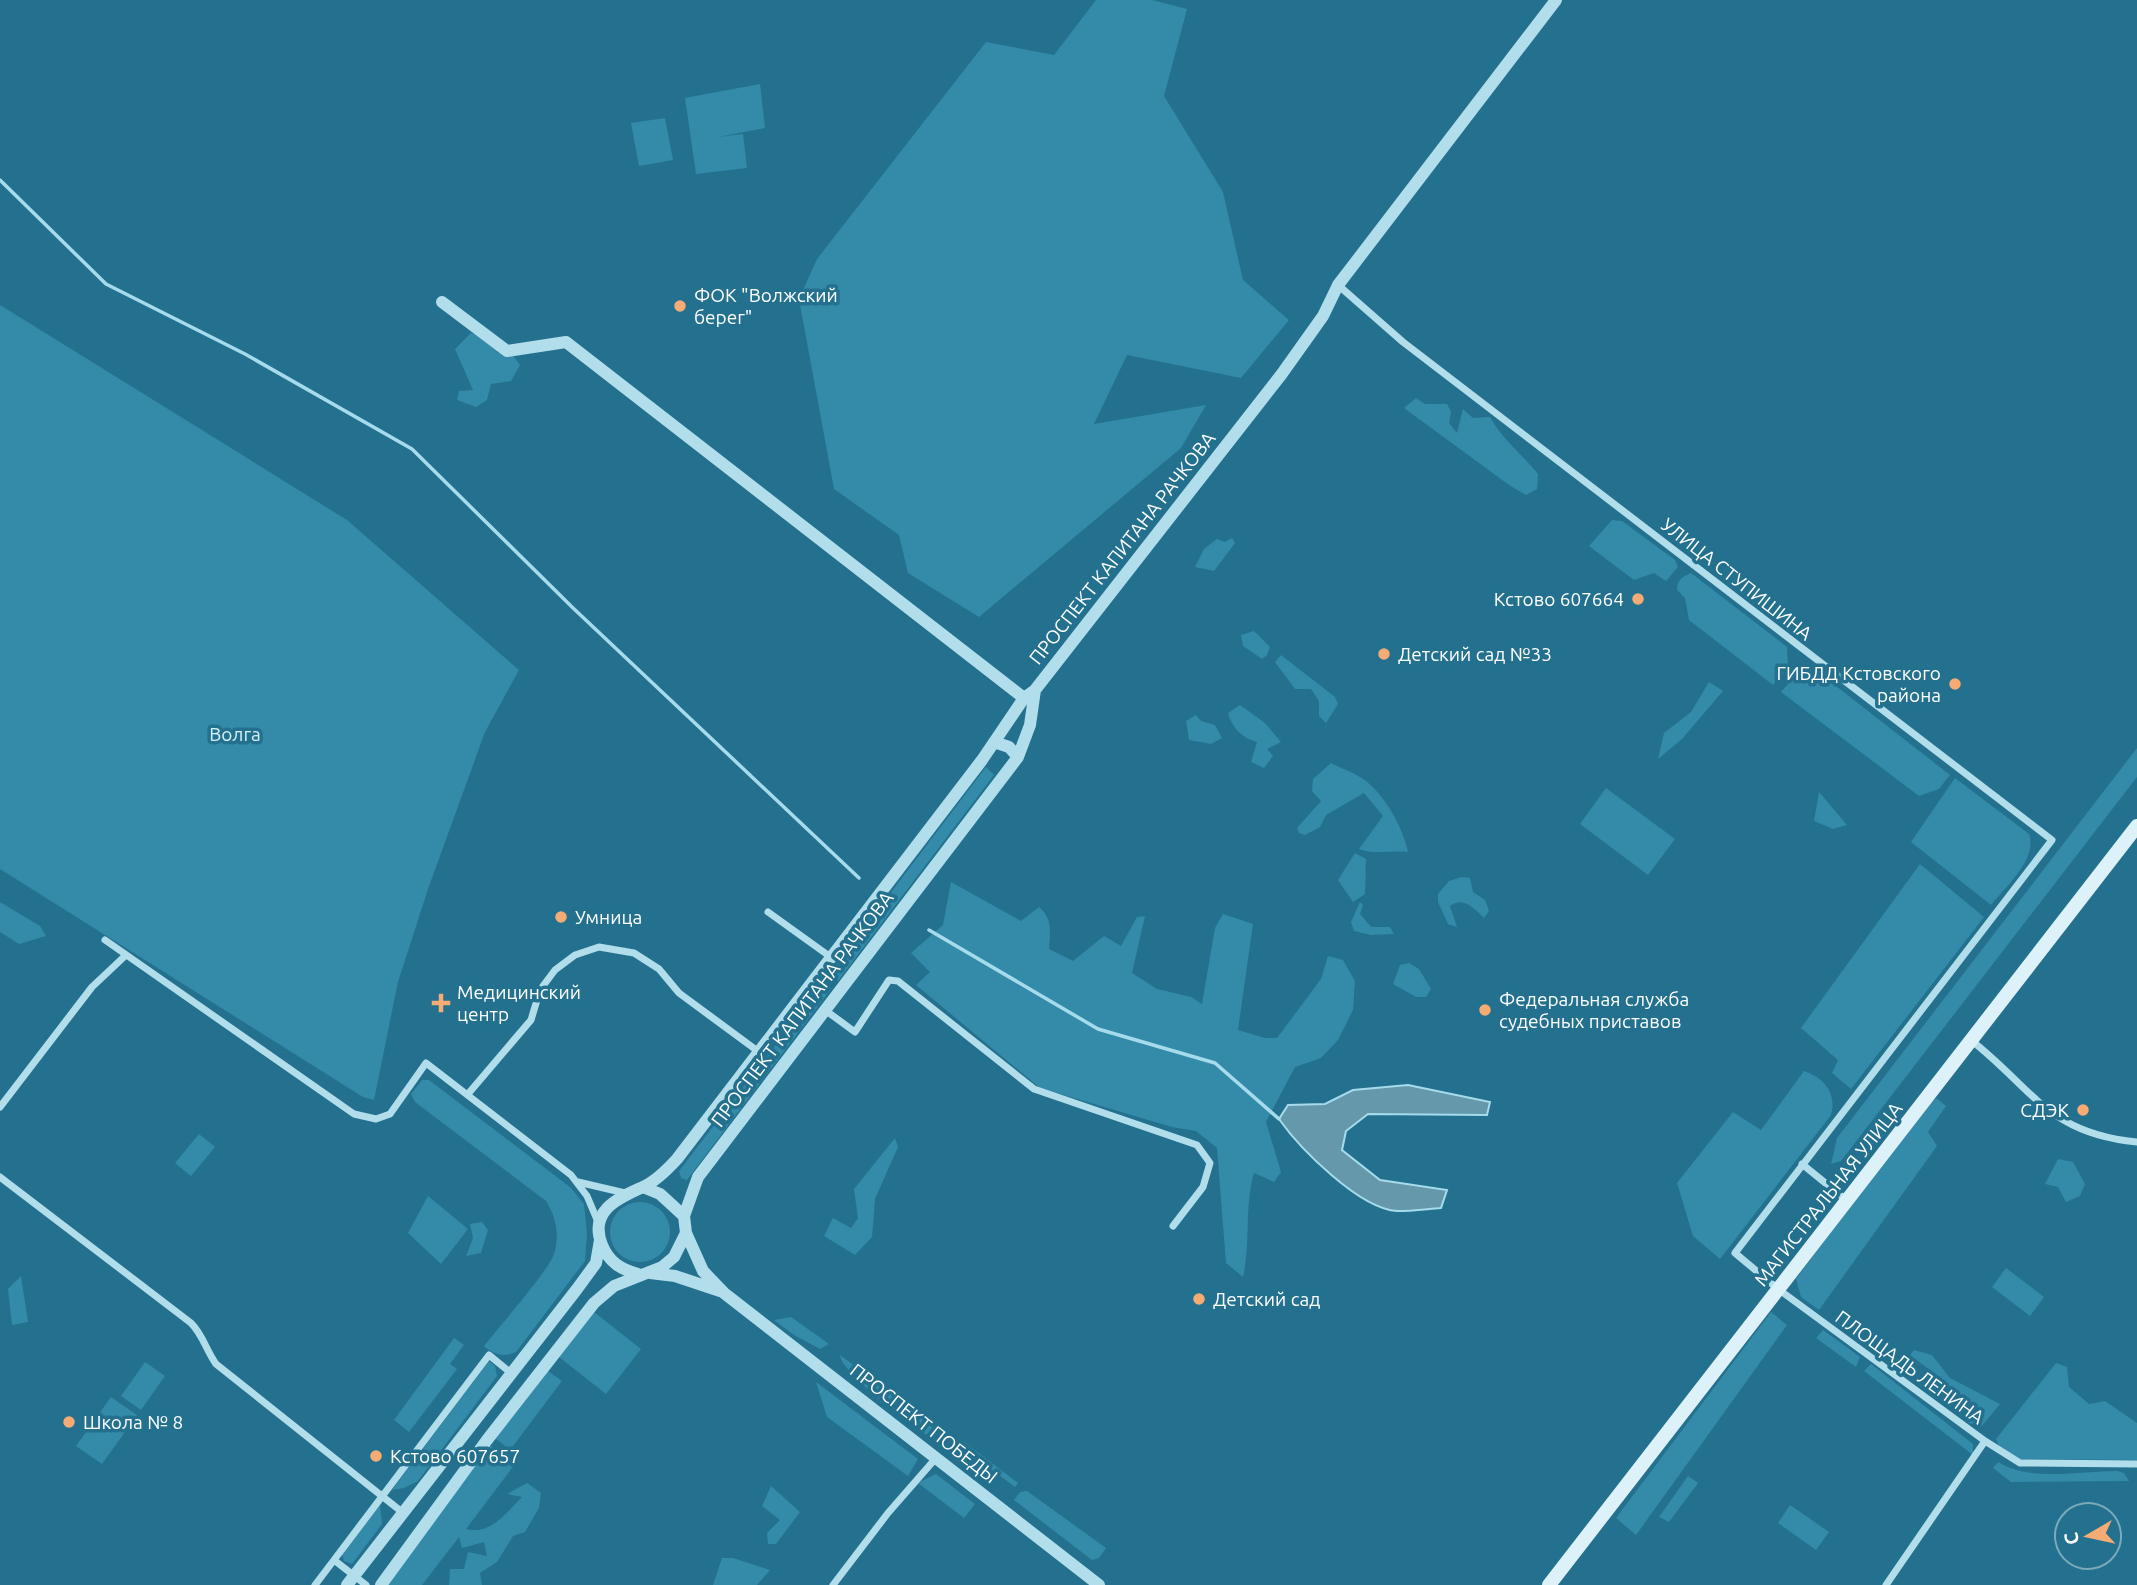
<svg xmlns="http://www.w3.org/2000/svg" width="2137" height="1585" viewBox="0 0 2137 1585" font-family="Ubuntu,sans-serif">
	<style>
		.green { fill: #338ba9 }
		.water { fill: #6498aa; stroke: #a6dbec; stroke-width: 2 }
		.lines { fill: none; stroke-linecap: round; stroke-linejoin: round }
		.stream { stroke: #a6dbec; stroke-width: 3.5 }
		.minor { stroke: #b2ddeb; stroke-width: 7 }
		.tertiary { stroke: #b2ddeb; stroke-width: 12 }
		.secondary { stroke: #ddf1f9; stroke-width: 14 }
		.poi-dot { fill: #f7ab74; stroke: #23718e; stroke-width: 2.5 }
		.labels { text-anchor: middle; dominant-baseline: central; stroke-width: 7; stroke-linejoin: round; paint-order: stroke }
		.poi-label { font-size: 19px; fill: #fff; stroke: #23718e; text-anchor: start }
		.street-label { font-size: 19px; fill: #fff; stroke: #23718e }
		.park-label { font-size: 19px; fill: #d7f0f8; stroke: #23718e }
	</style>
	<rect width="100%" height="100%" fill="#23718e"/>
	<path class="green" d="M1096 0H1152L1187 9 1164 96 1223 192 1243 280 1289 320 1241 378 1127 355 1094 424 1206 405 1181 448 979 617 908 573 899 535 834 489 799 299 817 259 986 42 1054 55Z
		M760 84 765 128 718 137 743 134 747 168 696 174 685 98Z
		M665 118 673 160 639 166 631 123Z
		M0 305 347 520 519 670 485 732 428 889 398 982 374 1100 363 1097 0 869Z
		M471 333 498 339 497 353 507 347 520 365 511 381 491 384 487 400 476 407 457 400 459 391 473 390 455 349Z
		M1416 398 1425 404H1447L1451 412 1449 423 1457 433 1463 409 1473 418 1490 417C1502 439 1522 454 1538 474L1537 489 1526 495 1509 485 1404 408Z
		M1612 520 1622 521 1675 560 1678 567 1666 581 1654 573 1634 580 1589 546Z
		M1232 538 1235 543 1214 571 1195 567 1204 549 1217 539 1225 542Z
		M1691 573 1787 647 1788 668 1773 685 1689 620 1685 598 1677 590C1677 580 1682 577 1691 573Z
		M1254 631 1270 647 1267 655 1262 659 1243 646 1241 635Z
		M1281 655 1335 697 1338 704 1326 723 1319 716V701L1311 689H1295L1275 662Z
		M1804 672H1818L1950 775 1939 789 1919 796 1781 692 1794 677Z
		M1709 682 1723 691 1682 739 1658 759 1664 733 1691 712Z
		M1240 705 1265 723 1281 742 1267 749 1273 756 1264 768 1251 762 1257 742C1242 738 1232 728 1228 713Z
		M1196 715 1201 721 1215 725 1222 738 1211 744 1189 740 1186 721Z
		M2137 748V777L1841 1161 1831 1164 1837 1138Z
		M1331 763C1342 769 1356 773 1366 781 1386 797 1403 828 1408 852 1391 850 1374 855 1359 849L1383 816 1364 793 1326 815 1320 827 1305 835 1299 833 1297 828 1321 801 1312 791 1313 779Z
		M986 767 994 775 838 981 829 974Z
		M1955 778 2029 834C2038 859 2005 887 1991 905L1911 842Z
		M1606 788 1675 839 1648 875 1580 824Z
		M1819 792 1847 825 1833 829 1814 821Z
		M1355 853 1366 859 1365 894 1353 902 1338 880Z
		M1920 864 1984 917 1851 1089 1832 1073 1838 1060 1801 1028Z
		M1462 877 1470 878 1473 892 1485 900 1489 911 1484 918C1474 908 1463 896 1450 906L1457 927 1448 924 1438 902V894L1449 881Z
		M951 882 1021 921 1039 907C1053 919 1050 932 1049 949L1073 961 1104 936 1121 946 1137 917 1145 916 1132 973 1157 989 1191 997 1202 1004 1215 928 1223 914 1253 924 1238 1030 1265 1038H1277L1321 979 1328 956 1343 960 1355 981 1353 1010 1338 1040 1321 1058 1295 1067 1266 1122 1281 1172 1274 1182 1254 1173C1244 1208 1251 1243 1243 1277L1226 1263 1217 1148 1196 1131 1172 1127 1040 1088 916 985 930 972 911 953 943 925Z
		M0 902 40 926 46 936 19 944 0 932Z
		M1360 902 1363 905 1360 914 1371 927H1390L1394 934 1371 935 1354 931 1351 922Z
		M1409 963 1419 969 1431 989 1426 997H1416L1393 984 1400 965Z
		M823 983 831 989 687 1180 681 1178 679 1171Z
		M1804 1071C1825 1078 1837 1094 1831 1115L1720 1259 1693 1236 1677 1183 1733 1112 1761 1130Z
		M422 1080H429L570 1187 584 1204 587 1234 585 1261 516 1352C503 1358 493 1354 484 1346 498 1328 549 1270 554 1254 560 1235 556 1217 546 1201L415 1102 411 1094Z
		M1936 1098 1946 1106 1928 1132 1937 1146 1819 1310 1801 1297 1796 1279 1921 1111Z
		M199 1134 215 1147 191 1176 175 1163Z
		M895 1138 898 1147 875 1199 872 1237 855 1255 824 1236 833 1218 851 1228 858 1218 854 1189Z
		M2058 1159 2073 1162 2085 1184 2080 1196 2066 1202 2058 1187 2045 1184Z
		M428 1196 468 1229 441 1264 408 1233Z
		M610 1232a30 30 0 1 1 60 0a30 30 0 1 1-60 0Z
		M482 1222 488 1230 481 1253 466 1256 473 1238 470 1224Z
		M2006 1268 2044 1297 2030 1316 1992 1287Z
		M21 1276 28 1322 12 1325 8 1289Z
		M594 1312 641 1349 606 1394 559 1357Z
		M1771 1312 1787 1325 1636 1535 1616 1518Z
		M791 1317 829 1344 820 1349 794 1335 774 1320Z
		M1823 1330 1860 1357 1856 1367 1816 1338Z
		M454 1338 464 1345 450 1364 457 1369 409 1432 394 1420Z
		M1914 1350 1932 1355 1950 1378 2000 1404 1982 1426 1969 1423 1945 1397 1935 1374 1910 1355Z
		M840 1355 945 1434 938 1441 934 1440C916 1427 841 1374 840 1355Z
		M489 1361 495 1366 497 1376 418 1481 404 1488 392 1490Z
		M145 1362 165 1376 141 1410 121 1396Z
		M2056 1363 2067 1367 2069 1387 2089 1404 2105 1401 2137 1423V1460L2019 1459 1999 1446 1996 1439Z
		M1871 1364 1973 1444V1455L1864 1371Z
		M548 1371 562 1381 510 1450 495 1438Z
		M816 1382 918 1459 908 1476 827 1417Z
		M111 1397 137 1415 102 1464 76 1446Z
		M963 1441 1018 1483 1015 1487 979 1460 972 1469 955 1456Z
		M491 1446 515 1464 466 1529C490 1536 506 1513 522 1497L507 1494 527 1483 541 1493 539 1508 525 1532 513 1536 497 1562 480 1573 482 1585H449L450 1569H464L468 1552 487 1556 484 1542 462 1548 459 1537 422 1585H384Z
		M1998 1462C2030 1482 2080 1471 2117 1471L2124 1473 2129 1481 2011 1482 1993 1468Z
		M936 1474 975 1504 964 1518 918 1483Z
		M1688 1476 1698 1483 1669 1522 1659 1517Z
		M771 1486 800 1512 776 1544H768L767 1533 780 1520 762 1506Z
		M1027 1491 1106 1548 1099 1558 1092 1560 1014 1500 1020 1492Z
		M380 1505 382 1524 352 1564 344 1561 342 1554Z
		M1790 1505 1829 1532 1816 1550 1778 1523Z
		M722 1558H733L770 1570 757 1585H713Z"/>
	<path class="water" d="M1408 1085 1490 1102 1487 1115 1368 1114 1346 1131 1342 1150 1380 1180 1447 1190 1441 1208C1427 1209 1412 1211 1397 1211 1360 1209 1300 1149 1279 1119L1288 1105 1325 1104 1353 1090Z"/>
	<g class="lines">
		<path class="stream" d="M0 180 106 284 245 354 412 449 572 607 859 878
			M929 930 1098 1029 1215 1063 1279 1119"/>
		<path class="minor" d="M1338 285 1403 342 2052 840 1735 1253 1778 1289 1985 1441 1886 1585
			M768 912 832 958
			M105 940 354 1114 376 1119 390 1114 426 1063 571 1175 587 1196 598 1222
			M825 1010 855 1032 889 980 898 981 1034 1089 1197 1145 1210 1163 1203 1187 1173 1226
			M1972 1041C2034 1090 2049 1134 2137 1142
			M468 1094 531 1020 540 990 555 970 575 955 599 947 634 953 659 969 679 993 759 1052
			M0 1107 92 987 126 955
			M1802 1164 1845 1199
			M0 1177 191 1323C203 1335 206 1350 216 1364L402 1512
			M578 1182 625 1193
			M1985 1441 2020 1463 2137 1464
			M334 1560 489 1355 511 1373
			M315 1585 334 1560 366 1585
			M833 1585 888 1513 936 1458"/>
		<path class="tertiary" d="M442 302 507 351 566 342 1024 698
			M994 742 1009 747 1018 757
			M643 1187 660 1194 684 1216
			M650 1273 675 1276 720 1291
			M638 1274C620 1269 609 1262 602 1245 588 1210 619 1198 643 1187 656 1181 667 1170 677 1159L982 760 1024 698 1035 690
			M347 1585 577 1289 596 1263 600 1240
			M381 1585 487 1440 594 1303 614 1286 662 1267 674 1257 686 1233
			M1099 1585 724 1293 703 1271 686 1233 684 1216 698 1177 1018 757 1030 725 1035 690 1281 375 1323 316 1338 285 1556 0"/>
		<path class="secondary" d="M1549 1585 2137 826"/>
	</g>
	<g class="poi-dot">
		<circle cx="680" cy="306" r="7"/>
		<circle cx="1638" cy="599" r="7"/>
		<circle cx="1384" cy="654" r="7"/>
		<circle cx="1955" cy="684" r="7"/>
		<circle cx="561" cy="917" r="7"/>
		<path d="M437.5 992.5h7v7h7v7h-7v7h-7v-7h-7v-7h7z"/>
		<circle cx="1485" cy="1010" r="7"/>
		<circle cx="2083" cy="1110" r="7"/>
		<circle cx="1199" cy="1299" r="7"/>
		<circle cx="69" cy="1422" r="7"/>
		<circle cx="376" cy="1456" r="7"/>
	</g>
	<g class="labels">
		<g class="poi-label">
			<text x="694" y="295">ФОК "Волжский<tspan x="694" dy="22">берег"</tspan></text>
			<text x="1624" y="599" text-anchor="end">Кстово 607664</text>
			<text x="1398" y="654">Детский сад №33</text>
			<text x="1941" y="673" text-anchor="end">ГИБДД Кстовского<tspan x="1941" dy="22">района</tspan></text>
			<text x="575" y="917">Умница</text>
			<text x="457" y="992">Медицинский<tspan x="457" dy="22">центр</tspan></text>
			<text x="1499" y="999">Федеральная служба<tspan x="1499" dy="22">судебных приставов</tspan></text>
			<text x="2069" y="1110" text-anchor="end">СДЭК</text>
			<text x="1213" y="1299">Детский сад</text>
			<text x="83" y="1422">Школа № 8</text>
			<text x="390" y="1456">Кстово 607657</text>
		</g>
		<g class="street-label">
			<text transform="translate(1122 548) rotate(-52)">ПРОСПЕКТ КАПИТАНА РАЧКОВА</text>
			<text transform="translate(1737 579) rotate(38)">УЛИЦА СТУПИШИНА</text>
			<text transform="translate(802 1009) rotate(-53)">ПРОСПЕКТ КАПИТАНА РАЧКОВА</text>
			<text transform="translate(1828 1194) rotate(-52)">МАГИСТРАЛЬНАЯ УЛИЦА</text>
			<text transform="translate(1910 1367) rotate(36)">ПЛОЩАДЬ ЛЕНИНА</text>
			<text transform="translate(924 1423) rotate(38)">ПРОСПЕКТ ПОБЕДЫ</text>
		</g>
		<g class="park-label">
			<text x="235" y="734">Волга</text>
		</g>
	</g>
	<g transform="translate(2088 1536) rotate(261)"><circle r="33" fill="#23718e" stroke="#7baabb" stroke-width="2"/>
	<path d="M0-5L12 26L0 18L-12 26Z" fill="#f7ab74"/>
	<text y="-10" font-size="19" font-weight="bold" text-anchor="middle" fill="#ffffff">С</text>
	</g>
</svg>
